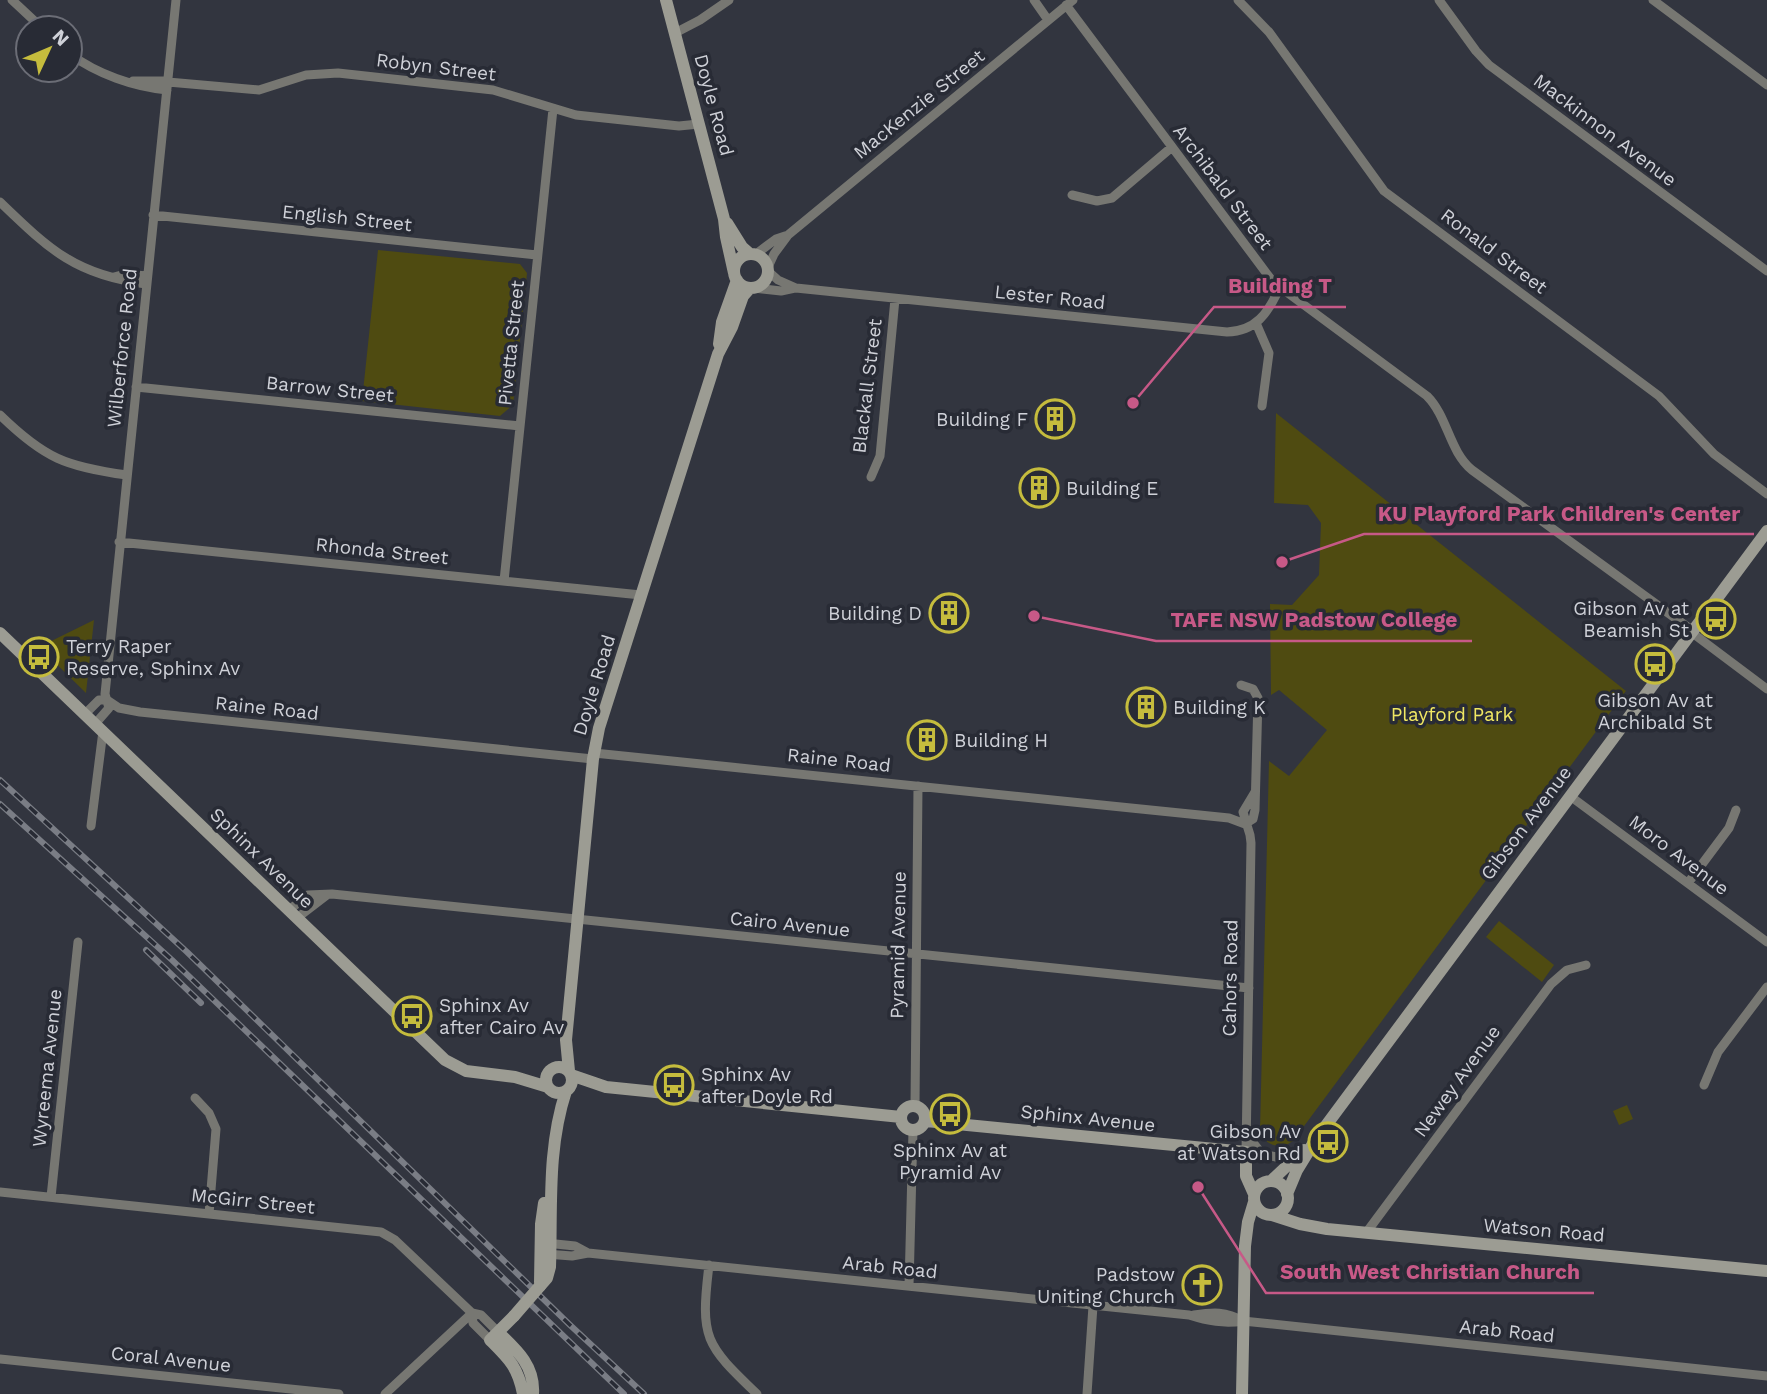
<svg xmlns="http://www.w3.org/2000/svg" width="1767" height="1394" viewBox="0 0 1767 1394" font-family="'Work Sans',sans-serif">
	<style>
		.park { fill: #4f4b11 }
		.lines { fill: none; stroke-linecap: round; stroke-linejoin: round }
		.street { stroke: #777772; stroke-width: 9 }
		.secondary { stroke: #9c9c93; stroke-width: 12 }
		.rail-casing { stroke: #7a7d85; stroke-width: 6 }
		.rail { stroke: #282b35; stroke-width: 3.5; stroke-dasharray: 10; stroke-linecap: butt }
		.secondary-bridge { stroke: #9c9c93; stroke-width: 12 }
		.labels { text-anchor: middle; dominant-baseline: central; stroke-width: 7; stroke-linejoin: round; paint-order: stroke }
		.street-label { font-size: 19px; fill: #cfd1d8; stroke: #282b35 }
		.poi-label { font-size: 19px; fill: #cfd1d8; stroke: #282b35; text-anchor: start }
		.park-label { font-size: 19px; fill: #f0e763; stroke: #282b35 }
		.leader { fill: none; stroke: #c75987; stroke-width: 2.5 }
		.callout-dot { fill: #c75987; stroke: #282b35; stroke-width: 2.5 }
		.callout-label { font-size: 21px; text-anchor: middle; font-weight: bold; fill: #c75987; stroke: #282b35; stroke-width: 7; stroke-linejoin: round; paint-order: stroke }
	</style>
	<rect width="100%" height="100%" fill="#32353f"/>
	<path class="park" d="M378 250 520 264 527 273 513 405 500 416 362 401Z
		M1276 413 1626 691 1293 1141 1283 1147C1270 1145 1265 1143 1260 1130L1269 761 1289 776 1327 730 1279 690 1271 695 1270 604 1292 605 1319 575 1321 523 1308 505 1274 503Z
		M94 620 86 693 39 647Z
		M1499 921 1554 965 1542 982 1486 937Z
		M1627 1105 1633 1119 1619 1125 1613 1111Z"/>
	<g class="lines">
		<path class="street" d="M12 0 42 28
			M1034 0 1048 20
			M1238 0 1269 32 1384 191 1659 396 1714 454 1767 494
			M1439 0 1476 51 1489 65 1767 271
			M1653 0 1767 85
			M1066 5 1273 282 1427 396C1448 417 1449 451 1472 470L1693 631
			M675 33 700 20 729 0
			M70 54C97 74 134 87 167 90
			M133 81H168
			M168 82 259 90 306 75 338 73 493 90 576 115 679 126 699 124
			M1072 195 1097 201 1112 198 1172 147
			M0 202C49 249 75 275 146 284
			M153 215 537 255
			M756 254 776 239 788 235 1073 0
			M768 267 774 254 788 235
			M768 271 778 280 796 288 1227 332C1256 331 1268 313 1279 289
			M114 277 125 274 147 276
			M754 288 781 291 795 288
			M1256 323 1269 353 1262 406
			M136 387 520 426
			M0 415C44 458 66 467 127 475
			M871 477 880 456 895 299
			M119 542 641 595
			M504 581 553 109
			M1691 632 1767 689
			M1241 685 1253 689 1258 698 1255 810 1253 819 1245 824
			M107 700 119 708 140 712 593 759
			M85 714 99 700H107
			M95 724 109 708 105 694 176 0
			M594 753 1229 818 1245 824
			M1570 796 1767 942
			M91 826 103 731
			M1688 883 1729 828 1736 810
			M289 910 308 895 332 894 1249 988
			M297 918 327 895
			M1704 1085 1718 1052 1767 987
			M195 1098 209 1113 216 1129 209 1214
			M915 1105 918 786
			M1247 1135 1262 1154 1276 1157 1300 1153
			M1246 1152 1251 843 1250 835 1243 812 1255 792
			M0 1192 381 1232 395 1240 472 1313 481 1315 498 1332
			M51 1197 78 942
			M1366 1233 1551 984 1567 970 1586 965
			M546 1243 575 1246 588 1253
			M546 1254 572 1256 588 1253 1189 1315C1208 1321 1224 1324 1243 1321L1767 1376
			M709 1265C700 1339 705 1344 757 1394
			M909 1286 913 1130
			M472 1313 473 1323 490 1340
			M1194 1315C1213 1312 1226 1311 1243 1321
			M0 1359 339 1394
			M385 1394 472 1313
			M1087 1394 1093 1306"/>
		<path class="secondary" d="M666 0 724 219 726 237 734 273
			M727 223 742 247 750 254
			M734 271a17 17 0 1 1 34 0a17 17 0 1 1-34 0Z
			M719 344 722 322 737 280
			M0 633 445 1060 466 1071 515 1077 548 1087
			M546 1080a13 13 0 1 1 26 0a13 13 0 1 1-26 0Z
			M569 1071 566 1040 593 759 599 728 718 354 732 327 743 296 750 288
			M571 1075 606 1087 901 1117
			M901 1118a12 12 0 1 1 24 0a12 12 0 1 1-24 0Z
			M926 1121 1246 1152
			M1246 1152V1176L1254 1194
			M1271 1181 1304 1150
			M1254 1198a17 17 0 1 1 34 0a17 17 0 1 1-34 0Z
			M1287 1194 1297 1170 1316 1139 1767 531
			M1272 1215 1300 1224 1327 1229 1767 1271
			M540 1282 541 1224 544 1203
			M540 1286 547 1278 550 1267C552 1207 547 1149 566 1091
			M514 1316 490 1340C509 1359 518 1367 523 1394
			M498 1332C517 1350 535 1366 533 1394
			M1242 1394 1245 1246 1248 1222 1254 1202"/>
		<g class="rail-casing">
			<path id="rail" d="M0 780 187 952 570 1325 644 1394
				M0 804 172 960 624 1394
				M146 950 201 1003"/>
		</g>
		<use href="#rail" class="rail"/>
		<path class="secondary-bridge" d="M514 1316 540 1286"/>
	</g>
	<defs>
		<g id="building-ring" transform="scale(2.0125)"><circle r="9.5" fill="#282b35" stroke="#c5bc3d" stroke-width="1.5"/><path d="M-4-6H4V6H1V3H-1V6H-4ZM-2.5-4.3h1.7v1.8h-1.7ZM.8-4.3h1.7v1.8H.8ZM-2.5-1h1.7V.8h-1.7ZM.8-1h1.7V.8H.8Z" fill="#c5bc3d"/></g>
		<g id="bus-ring" transform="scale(2.0125)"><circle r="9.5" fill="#282b35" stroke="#c5bc3d" stroke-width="1.5"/><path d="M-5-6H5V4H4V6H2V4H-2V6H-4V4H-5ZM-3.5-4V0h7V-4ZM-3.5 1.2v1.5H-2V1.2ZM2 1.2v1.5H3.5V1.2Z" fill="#c5bc3d"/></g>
		<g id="church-ring" transform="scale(2.0125)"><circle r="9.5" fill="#282b35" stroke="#c5bc3d" stroke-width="1.5"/><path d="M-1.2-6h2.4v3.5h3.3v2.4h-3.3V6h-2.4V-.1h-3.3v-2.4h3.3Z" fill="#c5bc3d"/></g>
	</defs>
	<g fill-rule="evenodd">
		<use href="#building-ring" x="1055" y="419"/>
		<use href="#building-ring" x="1039" y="488"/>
		<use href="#building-ring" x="949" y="613"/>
		<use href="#bus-ring" x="1716" y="619"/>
		<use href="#bus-ring" x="39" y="657"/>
		<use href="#bus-ring" x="1655" y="664"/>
		<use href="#building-ring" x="1146" y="707"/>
		<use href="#building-ring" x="927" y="740"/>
		<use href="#bus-ring" x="412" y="1016"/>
		<use href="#bus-ring" x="674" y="1085"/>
		<use href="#bus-ring" x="950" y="1114"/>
		<use href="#bus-ring" x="1328" y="1142"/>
		<use href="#church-ring" x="1202" y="1285"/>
	</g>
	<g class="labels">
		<g class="street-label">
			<text transform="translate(436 67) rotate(7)">Robyn Street</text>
			<text transform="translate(919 104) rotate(-39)">MacKenzie Street</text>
			<text transform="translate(714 105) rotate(75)">Doyle Road</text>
			<text transform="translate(1605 130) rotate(37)">Mackinnon Avenue</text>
			<text transform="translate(1223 187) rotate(53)">Archibald Street</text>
			<text transform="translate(347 218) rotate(6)">English Street</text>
			<text transform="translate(1494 251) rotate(37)">Ronald Street</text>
			<text transform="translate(1050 297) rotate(6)">Lester Road</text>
			<text transform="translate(511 343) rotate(-84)">Pivetta Street</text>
			<text transform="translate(122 348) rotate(-84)">Wilberforce Road</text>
			<text transform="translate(867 386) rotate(-83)">Blackall Street</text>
			<text transform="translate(330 389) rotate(6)">Barrow Street</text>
			<text transform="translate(382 551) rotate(6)">Rhonda Street</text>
			<text transform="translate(594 685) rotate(-73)">Doyle Road</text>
			<text transform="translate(267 708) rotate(6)">Raine Road</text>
			<text transform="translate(839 760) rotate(6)">Raine Road</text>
			<text transform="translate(1526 823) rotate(-53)">Gibson Avenue</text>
			<text transform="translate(1679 855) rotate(37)">Moro Avenue</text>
			<text transform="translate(262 858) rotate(44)">Sphinx Avenue</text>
			<text transform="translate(790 924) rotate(6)">Cairo Avenue</text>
			<text transform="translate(898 945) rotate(-89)">Pyramid Avenue</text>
			<text transform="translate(1230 978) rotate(-89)">Cahors Road</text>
			<text transform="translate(47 1068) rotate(-84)">Wyreema Avenue</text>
			<text transform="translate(1457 1081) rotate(-54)">Newey Avenue</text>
			<text transform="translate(1088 1118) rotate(6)">Sphinx Avenue</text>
			<text transform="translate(253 1201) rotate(6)">McGirr Street</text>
			<text transform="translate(1544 1230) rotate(5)">Watson Road</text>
			<text transform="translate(890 1267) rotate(6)">Arab Road</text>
			<text transform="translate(1507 1331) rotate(6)">Arab Road</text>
			<text transform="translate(171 1359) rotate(6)">Coral Avenue</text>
		</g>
		<g class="poi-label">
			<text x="1028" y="419" text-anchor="end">Building F</text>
			<text x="1066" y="488">Building E</text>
			<text x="1689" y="608" text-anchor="end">Gibson Av at<tspan x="1689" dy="22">Beamish St</tspan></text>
			<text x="922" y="613" text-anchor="end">Building D</text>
			<text x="66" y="646">Terry Raper<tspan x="66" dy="22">Reserve, Sphinx Av</tspan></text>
			<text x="1655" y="700" text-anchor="middle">Gibson Av at<tspan x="1655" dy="22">Archibald St</tspan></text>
			<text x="1173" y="707">Building K</text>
			<text x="954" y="740">Building H</text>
			<text x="439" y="1005">Sphinx Av<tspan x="439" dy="22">after Cairo Av</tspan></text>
			<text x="701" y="1074">Sphinx Av<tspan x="701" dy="22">after Doyle Rd</tspan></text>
			<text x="1301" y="1131" text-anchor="end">Gibson Av<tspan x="1301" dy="22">at Watson Rd</tspan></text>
			<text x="950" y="1150" text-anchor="middle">Sphinx Av at<tspan x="950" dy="22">Pyramid Av</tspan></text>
			<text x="1175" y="1274" text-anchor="end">Padstow<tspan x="1175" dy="22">Uniting Church</tspan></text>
		</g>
		<g class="park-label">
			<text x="1452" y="714">Playford Park</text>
		</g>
	</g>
	<path class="leader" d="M1133 403L1214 307H1346M1282 562L1364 534H1754M1034 616L1156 641H1472M1198 1187L1266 1293H1594"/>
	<g class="callout-dot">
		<circle cx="1133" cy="403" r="7"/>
		<circle cx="1282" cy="562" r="7"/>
		<circle cx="1034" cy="616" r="7"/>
		<circle cx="1198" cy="1187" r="7"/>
	</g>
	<g class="callout-label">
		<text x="1280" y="293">Building T</text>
		<text x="1559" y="521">KU Playford Park Children's Center</text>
		<text x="1314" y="627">TAFE NSW Padstow College</text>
		<text x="1430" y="1279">South West Christian Church</text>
	</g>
	<g transform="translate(49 49) rotate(46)"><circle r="33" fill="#282b35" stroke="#6b6d76" stroke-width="2"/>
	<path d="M0-5L12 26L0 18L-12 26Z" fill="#c5bc3d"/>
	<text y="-10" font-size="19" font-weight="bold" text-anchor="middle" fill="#cfd1d8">N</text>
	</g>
</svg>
